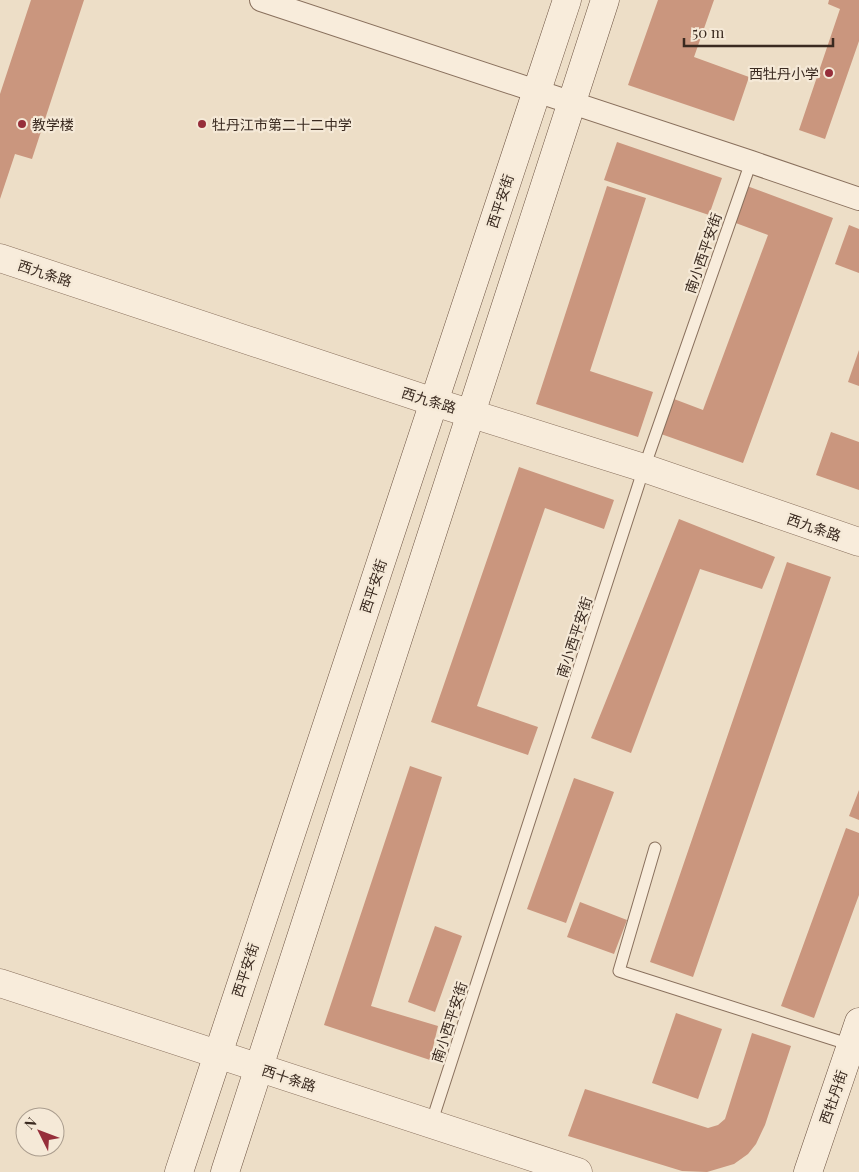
<svg xmlns="http://www.w3.org/2000/svg" width="859" height="1172" viewBox="0 0 859 1172" font-family="'Playfair Display','Noto Sans SC',serif">
	<style>
		.building { fill: #ca967e }
		.lines { fill: none; stroke-linecap: round; stroke-linejoin: round }
		.service-casing { stroke: #89705d; stroke-width: 13 }
		.minor-casing { stroke: #89705d; stroke-width: 24 }
		.tertiary-casing { stroke: #89705d; stroke-width: 29 }
		.secondary-casing { stroke: #6b5140; stroke-width: 29 }
		.service { stroke: #f8ecdb; stroke-width: 11 }
		.minor { stroke: #f8ecdb; stroke-width: 22 }
		.tertiary { stroke: #f8ecdb; stroke-width: 28 }
		.secondary { stroke: #f8ecdb; stroke-width: 28 }
		.poi-dot { fill: #962e3a; stroke: #f5e9d7; stroke-width: 2 }
		.labels { text-anchor: middle; dominant-baseline: central; stroke-width: 4.5; stroke-linejoin: round; paint-order: stroke }
		.poi-label { font-size: 14px; fill: #3a2a20; stroke: #f5e9d7; text-anchor: start }
		.street-label { font-size: 14px; fill: #3a2a20; stroke: #f5e9d7 }
	</style>
	<rect width="100%" height="100%" fill="#eddec7"/>
	<path class="building" d="M31 0H84L32 159 15 154 0 199V94Z
		M658 0H714L694 57 749 77 734 121 628 85Z
		M829 0H859V41L825 139 799 130 840 9 828 4Z
		M617 142 722 178 709 215 604 180Z
		M607 186 646 198 590 371 653 392 638 437 536 404Z
		M747 186 833 218 743 463 661 434 674 399 703 410 768 235 733 222Z
		M849 225 859 229V273L835 264Z
		M859 350V386L848 382Z
		M831 432 859 442V490L816 475Z
		M519 467 614 500 604 529 545 508 477 706 538 727 528 755 431 722Z
		M679 519 775 557 762 589 700 569 631 753 591 738Z
		M787 562 831 577 693 977 650 962Z
		M410 766 442 777 371 1006 438 1026 430 1060 324 1025Z
		M574 778 614 792 566 923 527 909Z
		M859 790V820L849 816Z
		M846 828 859 833V895L814 1018 781 1006Z
		M580 902 627 920 614 954 567 937Z
		M435 926 462 936 435 1012 408 1002Z
		M676 1013 722 1029 698 1099 652 1083Z
		M752 1033 791 1046 765 1125 756 1144 748 1154 734 1164 707 1172 682 1171 568 1136 585 1089 708 1128 718 1125 725 1119Z"/>
	<g class="lines">
		<g class="service-casing">
			<path id="service" d="M655 848 619 971 851 1045
				M431 1124 644 468 751 162"/>
		</g>
		<g class="minor-casing">
			<path id="minor" d="M261 0 751 162 859 199"/>
		</g>
		<g class="tertiary-casing">
			<path id="tertiary" d="M0 258 434 402 644 468 859 542
				M0 983 578 1172"/>
		</g>
		<g class="secondary-casing">
			<path id="secondary" d="M179 1172 567 0
				M225 1172 605 0
				M808 1172 859 1022"/>
		</g>
		<use href="#service" class="service"/>
		<use href="#minor" class="minor"/>
		<use href="#tertiary" class="tertiary"/>
		<use href="#secondary" class="secondary"/>
	</g>
	<g class="poi-dot">
		<circle cx="829" cy="73" r="5"/>
		<circle cx="22" cy="124" r="5"/>
		<circle cx="202" cy="124" r="5"/>
	</g>
	<g class="labels">
		<g class="poi-label">
			<text x="819" y="73" text-anchor="end">西牡丹小学</text>
			<text x="32" y="124">教学楼</text>
			<text x="212" y="124">牡丹江市第二十二中学</text>
		</g>
		<g class="street-label">
			<text transform="translate(500 201) rotate(-72)">西平安街</text>
			<text transform="translate(703 253) rotate(-71)">南小西平安街</text>
			<text transform="translate(45 273) rotate(18)">西九条路</text>
			<text transform="translate(429 400) rotate(17)">西九条路</text>
			<text transform="translate(814 527) rotate(19)">西九条路</text>
			<text transform="translate(373 586) rotate(-72)">西平安街</text>
			<text transform="translate(574 637) rotate(-72)">南小西平安街</text>
			<text transform="translate(245 970) rotate(-72)">西平安街</text>
			<text transform="translate(449 1022) rotate(-72)">南小西平安街</text>
			<text transform="translate(289 1078) rotate(18)">西十条路</text>
			<text transform="translate(833 1097) rotate(-71)">西牡丹街</text>
		</g>
	</g>
	<g transform="translate(40 1132) rotate(312)"><circle r="24" fill="#f5e9d7" stroke="#aa9d8e"/>
	<path d="M0-4L9 19L0 12L-9 19Z" fill="#962e3a"/>
	<text y="-8" font-size="14" font-weight="bold" text-anchor="middle" fill="#3a2a20">N</text>
	</g>
	<path d="M684 38v8h149v-8" fill="none" stroke="#3a2a20" stroke-width="2.5"/>
	<text x="692" y="38" font-size="15" fill="#3a2a20" stroke="#f5e9d7" stroke-width="4" paint-order="stroke">50 m</text>
</svg>
